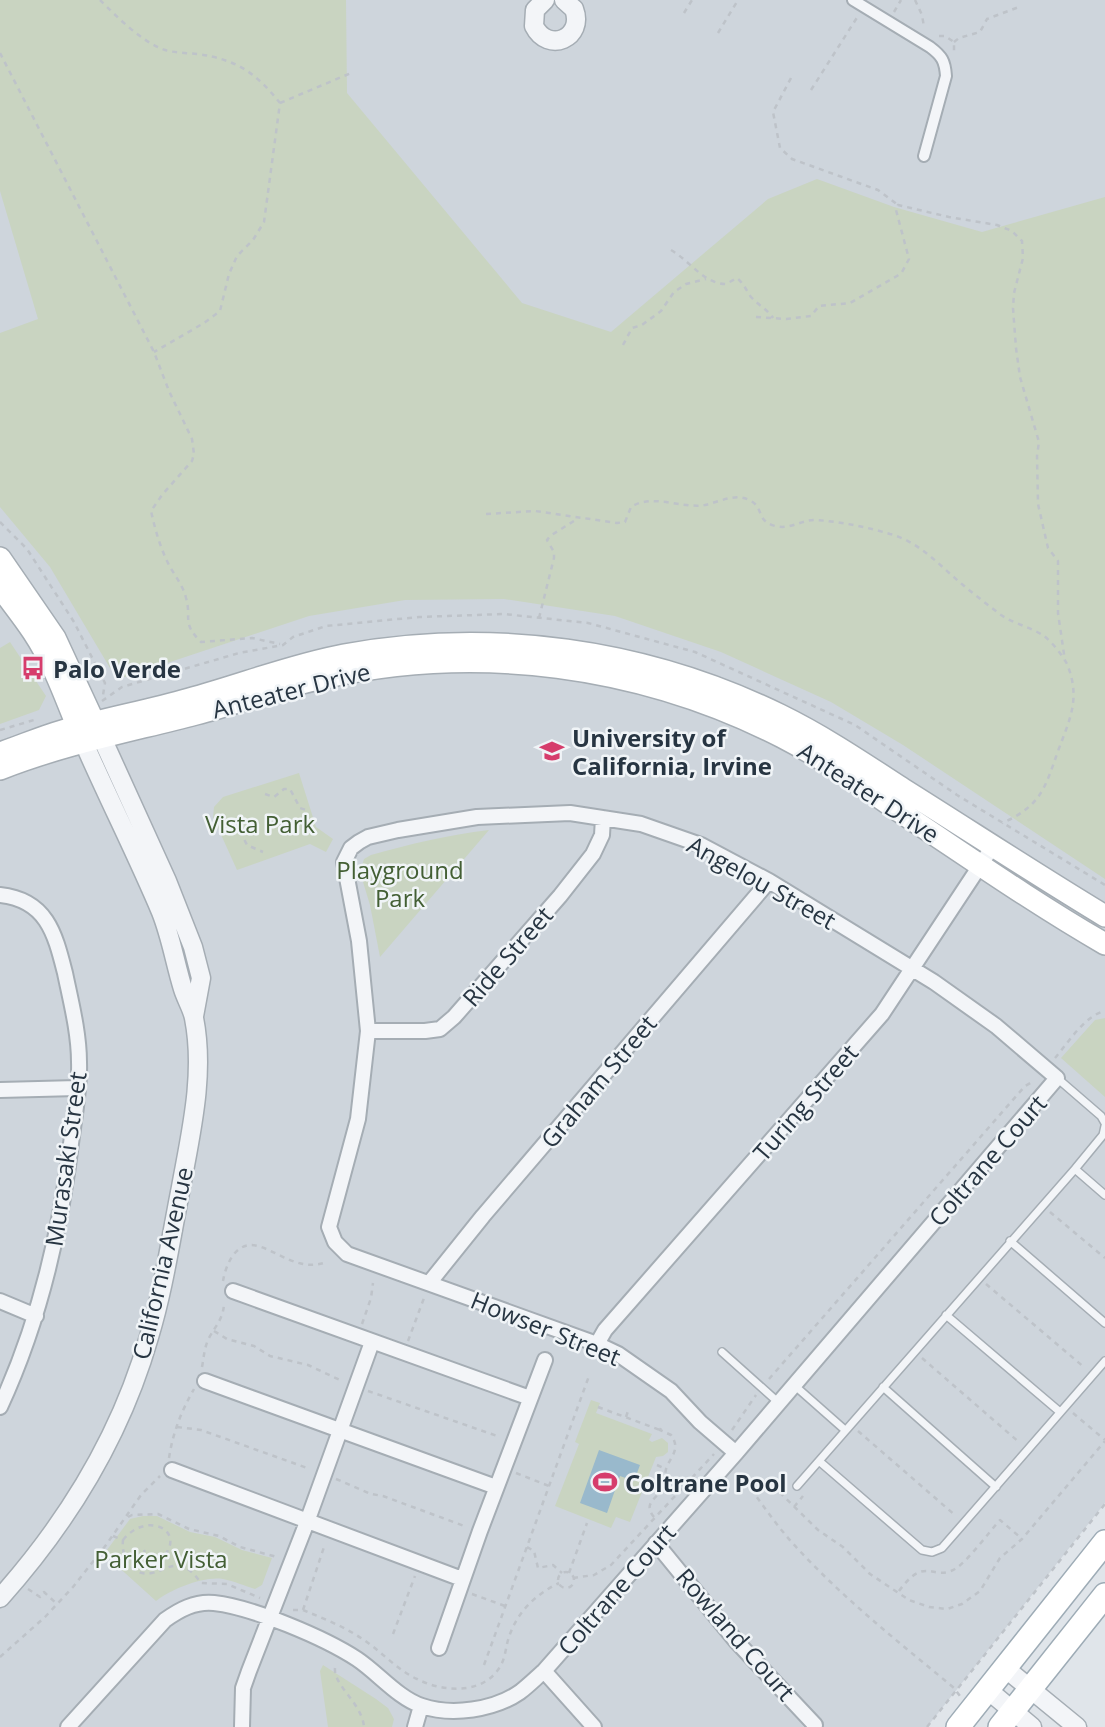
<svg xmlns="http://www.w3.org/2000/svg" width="1105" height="1727" viewBox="0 0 1105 1727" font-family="'Open Sans',sans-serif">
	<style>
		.built { fill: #ced5dc }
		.green { fill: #c9d4c1 }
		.water { fill: #99b9cc }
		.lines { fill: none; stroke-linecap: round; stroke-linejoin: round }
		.service-casing { stroke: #a5adb4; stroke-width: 10 }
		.pedestrian-casing { stroke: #a5adb4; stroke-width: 14 }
		.minor-casing { stroke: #a5adb4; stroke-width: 18 }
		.tertiary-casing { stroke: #a5adb4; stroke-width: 21 }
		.secondary-casing { stroke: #a5adb4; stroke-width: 24 }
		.primary-casing { stroke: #9eacb6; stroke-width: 26 }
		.path { stroke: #bec3c9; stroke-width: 2.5; stroke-dasharray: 5 5; stroke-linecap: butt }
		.service { stroke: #f3f5f8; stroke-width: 7 }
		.pedestrian { stroke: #f3f5f8; stroke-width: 10 }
		.minor { stroke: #f3f5f8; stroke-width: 14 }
		.tertiary { stroke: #f3f5f8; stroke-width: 18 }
		.secondary { stroke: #fff; stroke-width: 21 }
		.primary { stroke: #fff; stroke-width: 23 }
		.labels { text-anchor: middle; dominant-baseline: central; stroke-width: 5; stroke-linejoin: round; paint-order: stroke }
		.poi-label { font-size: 24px; font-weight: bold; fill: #273542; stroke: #f0f4f7; text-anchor: start }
		.street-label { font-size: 24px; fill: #273542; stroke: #f0f4f7 }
		.park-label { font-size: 24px; fill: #435f34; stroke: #f0f4f7 }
	</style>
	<rect width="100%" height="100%" fill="#e0e5ea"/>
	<path class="built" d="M0 0H1105V1503L927 1727H0Z"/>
	<path class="green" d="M0 0H346L347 93 522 303 611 332 768 199 817 179 894 207 982 232 1105 197V879L903 745 831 702 721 652 615 616 504 599 405 600 309 616 125 677 110 668 50 567 0 507V333L38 319 0 191Z
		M10 642 46 696 39 710 0 724V648Z
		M299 773 316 827 333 839 326 852 310 844 237 870 213 817 214 807 223 797Z
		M489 830 380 957 370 905 360 872 364 859 371 855C410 844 448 835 489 830Z
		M1105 1018V1097L1061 1058 1095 1020Z
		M591 1400 600 1403 596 1413 652 1434 649 1440 652 1442 662 1438 668 1443V1452L663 1456 656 1457 630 1522 616 1517 611 1528 555 1506 579 1444 575 1442Z
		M143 1516H157L190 1532 215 1537 242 1550 272 1558 262 1585 255 1589C245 1586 234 1581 223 1579 203 1576 172 1589 156 1601L104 1554 130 1519Z
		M323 1665 376 1699 388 1708 394 1719 392 1727H328L320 1671Z"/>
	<path class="water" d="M599 1450 640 1465 634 1481 620 1476 607 1513 580 1503Z"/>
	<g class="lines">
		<g class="service-casing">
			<path id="service" d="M1057 1078 1101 1116 1105 1123
				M1075 1169 1105 1195
				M1010 1241 1105 1323
				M946 1315 1060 1412
				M722 1352 779 1403
				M794 1385 845 1430
				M883 1387 996 1487
				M819 1461 922 1550 932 1552 942 1548 1105 1361
				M797 1486 1075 1169 1103 1135 1105 1126"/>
		</g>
		<g class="pedestrian-casing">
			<path id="pedestrian" d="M853 0 930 47C942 56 945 61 946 76L924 156"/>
		</g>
		<g class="minor-casing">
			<path id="minor" d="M0 895C47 900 55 934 65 973 71 1002 79 1033 79 1062 80 1087 75 1112 72 1136 61 1229 40 1321 0 1407
				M368 1031H425L440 1029 454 1017 560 896 593 854 602 835 603 818
				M0 1090 77 1088
				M430 1282 483 1216 769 881
				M233 1291 530 1398
				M0 1301 36 1316
				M597 1344 605 1330 882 1014 993 846
				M205 1381 496 1487
				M172 1470 462 1579
				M656 1543 736 1641 815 1725
				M439 1648 480 1531 545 1360
				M544 1671 594 1727
				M68 1727 165 1620C179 1610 195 1601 214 1603 252 1607 325 1638 357 1659 378 1673 398 1698 422 1706 452 1716 494 1710 520 1692 528 1686 536 1678 544 1671L736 1453 1057 1078 996 1026 934 982 769 881 701 845 641 824 570 813 477 817 398 830 368 837 359 842 351 848 344 862 359 941 368 1031 358 1119 329 1227 335 1242 347 1254 597 1344 618 1354 671 1391 700 1422 736 1453
				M242 1727 243 1688 249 1671 307 1522 372 1342
				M415 1727 421 1706"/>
		</g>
		<g class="tertiary-casing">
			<path id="tertiary" d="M545 0 535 10 534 26C548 54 585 38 574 9L564 0
				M102 738 167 881 193 947 201 978 194 1016
				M0 1598C67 1523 121 1435 149 1337 164 1288 171 1237 181 1187 191 1132 205 1074 194 1018 192 1008 186 999 183 989 175 963 171 937 161 912 137 855 109 800 84 743
				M1005 1668 1077 1727
				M988 1690 1032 1727"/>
		</g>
		<g class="secondary-casing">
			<path id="secondary" d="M0 558 55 638 99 733
				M0 587C11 602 23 617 33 632 55 665 67 702 82 738
				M0 753C21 746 41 737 62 731 104 719 147 711 189 699 241 685 291 665 344 655 492 628 645 649 780 715 823 736 863 763 903 789 970 831 1037 875 1105 916
				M0 769C63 744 131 731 196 714 238 703 280 687 323 678 478 643 641 665 782 737 823 758 861 785 899 811 967 856 1034 903 1105 944"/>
		</g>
		<g class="primary-casing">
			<path id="primary" d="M958 1727 1105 1542
				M1000 1727 1105 1595"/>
		</g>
		<path class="path" d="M100 0C116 16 143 43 165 50 175 53 187 53 198 54 237 60 255 72 280 103L264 222 253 240 237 256 229 274 220 311 204 323 154 352
			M915 0 922 15 924 27
			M894 12 901 0
			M684 13 692 0
			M718 33 738 0
			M939 36H945L954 42V53
			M954 42 959 38 980 32 987 19 1019 7
			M0 53 154 352 169 391 192 439 194 454 192 461 162 495 151 511C155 529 160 547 168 563 174 575 183 585 186 598 192 619 181 622 201 642L252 638 280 644
			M791 78 773 112 780 148 792 159 878 190 898 205
			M811 90 858 16
			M280 103 351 73
			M671 250C690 261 704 284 726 284L737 278C744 284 746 290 751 297 758 305 767 309 773 318
			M756 317 786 319 811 316 819 306 850 303 897 276 902 272 909 259 896 210 898 205 949 217 997 225 1012 231 1022 241 1023 258 1014 293 1013 308 1016 348 1020 377 1039 442 1037 456 1038 504 1048 548 1058 561V613L1065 661
			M623 345 632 328 642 325 661 311 674 292 686 284 706 279
			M486 514 535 511 617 523 625 522 631 507C652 493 682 509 705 505 719 502 737 492 751 501 764 508 756 521 775 526 791 530 802 519 817 520 841 522 867 527 890 534 920 542 940 566 963 585 975 595 988 605 1001 615 1014 624 1031 627 1044 636 1052 642 1063 656 1067 664 1081 698 1070 719 1058 751 1045 788 1041 806 1002 823
			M0 522 27 549 74 622 105 683 103 695
			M539 618 554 558V552L547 540 550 536 577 519
			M102 701 122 687 239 653 283 645 293 637 326 626 419 617 504 614 588 623 695 652 855 725 957 795 1105 885
			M0 730 34 720
			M265 794 274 797 284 789H290L300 808 306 810
			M230 831H240L247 845 263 852
			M1055 1058C1068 1043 1085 1015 1105 1011
			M1050 1212 1105 1258
			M223 1281C226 1264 236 1240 258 1246 281 1253 300 1272 327 1262
			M986 1284 1085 1368
			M362 1324 371 1298 373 1283
			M214 1331 227 1339 254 1346 270 1356 308 1365 342 1381
			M408 1341 424 1298
			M922 1358 1020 1443
			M202 1367C204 1357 204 1348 209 1338 216 1325 224 1318 224 1302
			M769 1379 1025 1086 1034 1081
			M368 1391 500 1437
			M598 1407 660 1430
			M1073 1413 1105 1440
			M626 1417 629 1408
			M177 1427 201 1430 310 1469
			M732 1430 756 1395
			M858 1431 956 1516
			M169 1458C173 1432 181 1412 194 1389
			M657 1465 666 1469
			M516 1473 549 1486
			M739 1473C759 1499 776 1526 798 1549 846 1601 900 1643 954 1688L960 1696
			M336 1479 371 1494 383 1496 467 1527
			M744 1480 769 1482 818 1530 843 1547 870 1574 909 1600 929 1607 947 1609 962 1604 980 1591 1000 1558 1022 1539 1105 1441
			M794 1507 803 1496
			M128 1517 132 1515 158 1514 189 1529 219 1536 240 1547 277 1557
			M654 1517C643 1504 655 1500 662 1489 666 1482 664 1473 667 1466 673 1454 680 1448 671 1435L660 1430 663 1424
			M113 1536 123 1540C121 1557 131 1577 152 1573 162 1571 168 1565 179 1566 190 1568 195 1575 201 1583L227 1584 260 1598
			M123 1540C147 1510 187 1531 163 1557L151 1559 147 1556 144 1550
			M527 1547 534 1551 538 1568 553 1565 562 1573
			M558 1580a8 8 0 1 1 16 0a8 8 0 1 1-16 0Z
			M569 1573 587 1523
			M573 1578 594 1575 611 1565 714 1454
			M28 1589 40 1597 44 1592 57 1604
			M899 1591C926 1554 932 1582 955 1569 968 1561 989 1532 1000 1520L1021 1538
			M472 1594 505 1606
			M293 1610H303C322 1618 343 1626 361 1638 380 1650 397 1670 417 1679 444 1693 487 1695 502 1663 506 1654 506 1645 509 1637 517 1612 536 1594 559 1583
			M303 1610 325 1544
			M393 1634 415 1576
			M0 1657 45 1617 73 1587 106 1545 141 1495 160 1476
			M484 1665 589 1376
			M335 1668C333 1685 362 1703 364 1727
			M927 1727 1105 1504"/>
		<use href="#service" class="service"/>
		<use href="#pedestrian" class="pedestrian"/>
		<use href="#minor" class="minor"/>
		<use href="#tertiary" class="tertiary"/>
		<use href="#secondary" class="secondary"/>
		<use href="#primary" class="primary"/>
	</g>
	<defs>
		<g id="bus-bare" transform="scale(1.89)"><path d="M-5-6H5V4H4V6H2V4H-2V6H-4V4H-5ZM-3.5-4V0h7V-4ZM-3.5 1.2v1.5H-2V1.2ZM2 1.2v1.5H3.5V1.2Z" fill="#d63d6c" stroke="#f0f4f7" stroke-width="2.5" paint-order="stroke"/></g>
		<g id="university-bare" transform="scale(1.89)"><path d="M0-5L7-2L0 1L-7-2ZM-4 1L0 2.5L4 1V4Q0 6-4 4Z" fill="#d63d6c" stroke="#f0f4f7" stroke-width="2.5" paint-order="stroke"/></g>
		<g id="stadium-bare" transform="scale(1.89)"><path d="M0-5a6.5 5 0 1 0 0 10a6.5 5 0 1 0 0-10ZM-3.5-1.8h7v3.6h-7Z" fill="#d63d6c" stroke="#f0f4f7" stroke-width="2.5" paint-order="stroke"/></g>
	</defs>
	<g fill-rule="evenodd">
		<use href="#bus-bare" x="33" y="668"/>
		<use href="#university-bare" x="552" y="751"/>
		<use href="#stadium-bare" x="605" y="1482"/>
	</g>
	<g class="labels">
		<g class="poi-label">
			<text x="53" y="668">Palo Verde</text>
			<text x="572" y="737">University of<tspan x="572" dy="28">California, Irvine</tspan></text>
			<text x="625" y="1482">Coltrane Pool</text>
		</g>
		<g class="street-label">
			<text transform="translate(291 690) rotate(-14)">Anteater Drive</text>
			<text transform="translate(869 792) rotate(33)">Anteater Drive</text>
			<text transform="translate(762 882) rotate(29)">Angelou Street</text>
			<text transform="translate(507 956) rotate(-49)">Ride Street</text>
			<text transform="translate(598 1081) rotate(-50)">Graham Street</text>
			<text transform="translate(805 1102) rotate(-49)">Turing Street</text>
			<text transform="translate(65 1159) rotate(-82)">Murasaki Street</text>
			<text transform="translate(987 1160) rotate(-49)">Coltrane Court</text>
			<text transform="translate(162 1263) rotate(-77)">California Avenue</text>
			<text transform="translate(546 1328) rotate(22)">Howser Street</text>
			<text transform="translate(616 1589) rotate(-49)">Coltrane Court</text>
			<text transform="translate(736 1634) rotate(49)">Rowland Court</text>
		</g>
		<g class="park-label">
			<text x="260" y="823">Vista Park</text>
			<text x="400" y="869">Playground<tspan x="400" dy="28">Park</tspan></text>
			<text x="161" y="1558">Parker Vista</text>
		</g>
	</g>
</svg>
